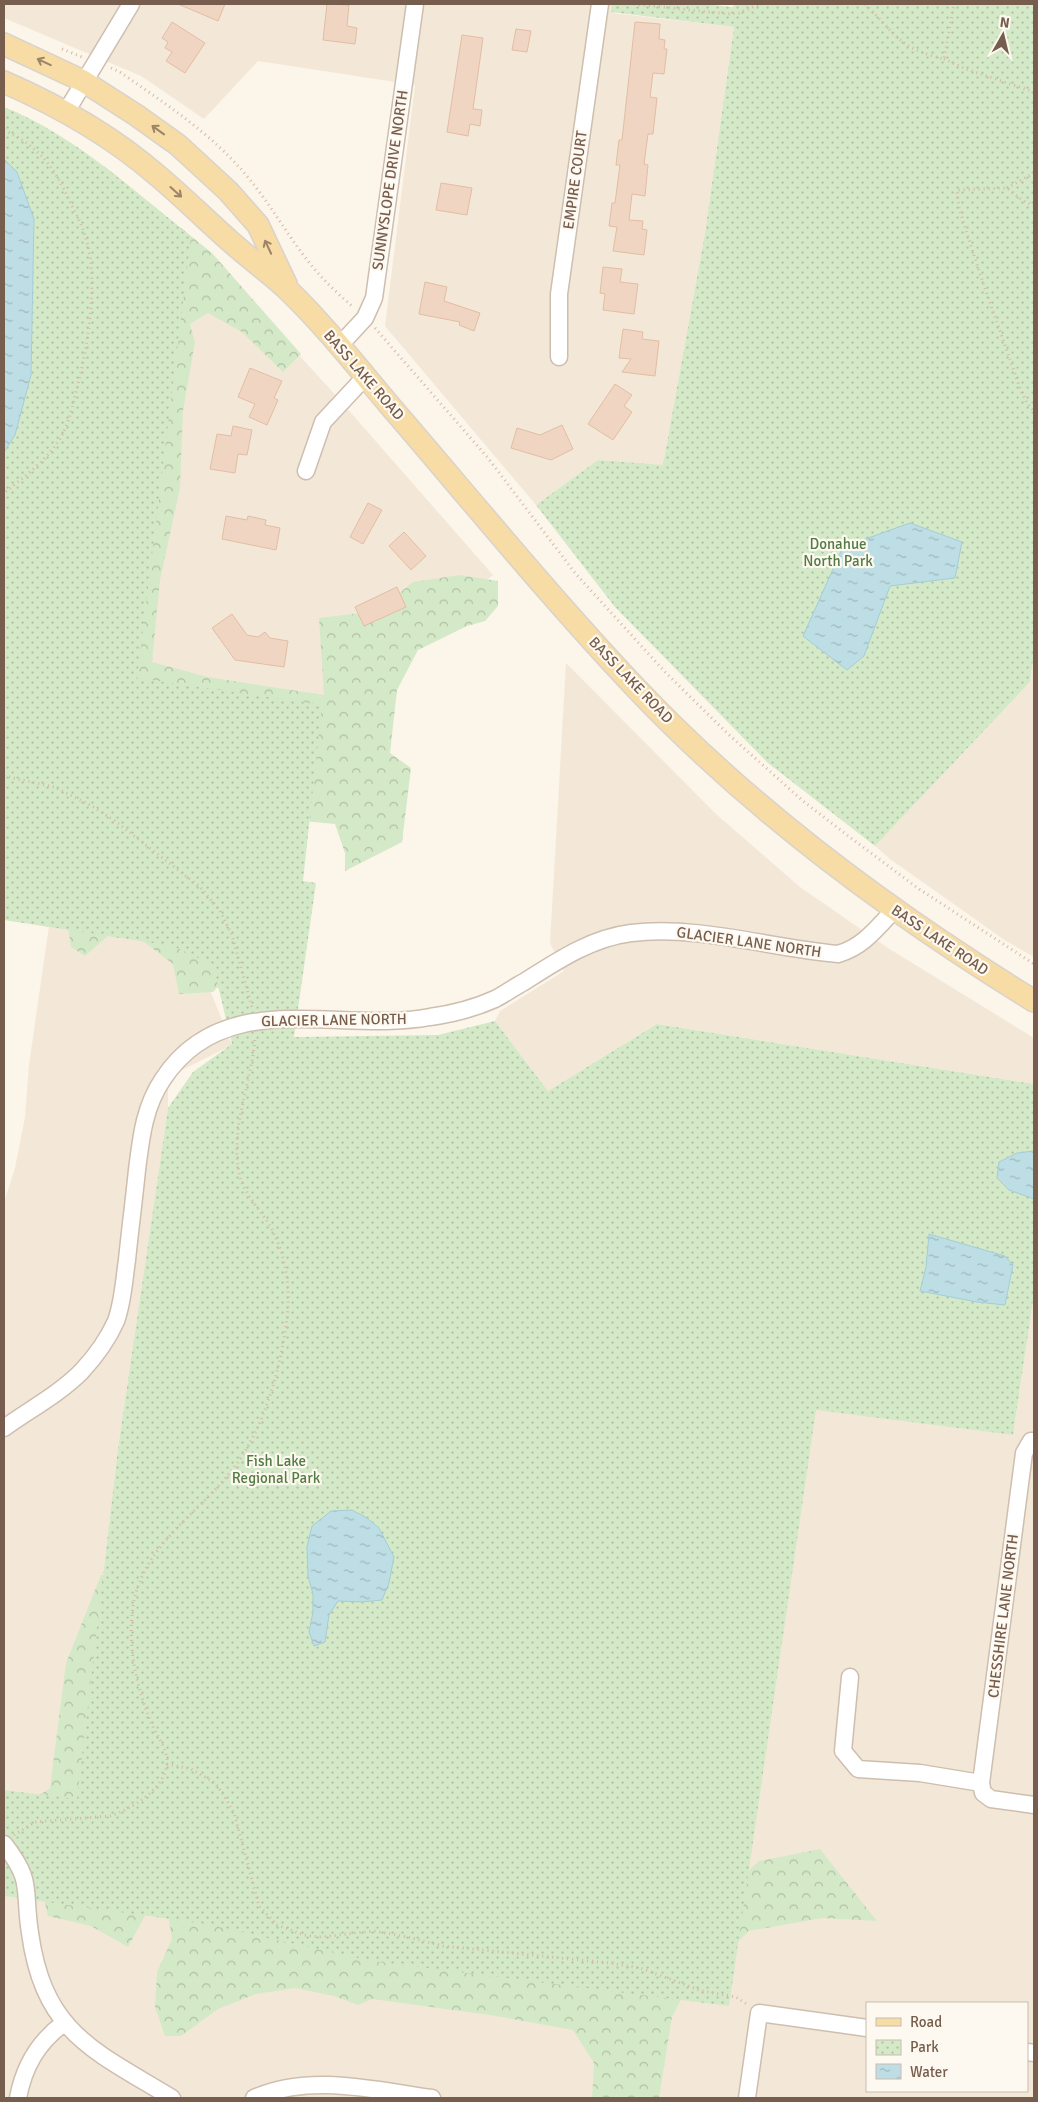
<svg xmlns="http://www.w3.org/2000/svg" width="1038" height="2102" viewBox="0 0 1038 2102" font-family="Signika,sans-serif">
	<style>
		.residential { fill: #f3e8d8; fill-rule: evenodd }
		.forest { fill: url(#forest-crowns) }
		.park { fill: url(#park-dots) }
		.water { fill: url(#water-ripples); stroke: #a4cdd7 }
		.building { fill: #f0d6c2; stroke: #e2bda3 }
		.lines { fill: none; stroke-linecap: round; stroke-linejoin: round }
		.minor-casing { stroke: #cebeaf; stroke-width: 19 }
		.major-casing { stroke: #d9d2cd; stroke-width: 24 }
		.path { stroke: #d6b9a4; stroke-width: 3; stroke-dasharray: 1 4; stroke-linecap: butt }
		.minor { stroke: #fff; stroke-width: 16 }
		.major { stroke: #f7dca5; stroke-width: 21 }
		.oneway { stroke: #9d8367 }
		.labels { text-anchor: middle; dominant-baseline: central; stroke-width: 4.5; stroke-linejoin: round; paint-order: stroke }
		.street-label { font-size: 15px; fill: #765d4d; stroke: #fef9f0 }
		.park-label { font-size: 15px; fill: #537b45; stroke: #fef9f0 }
	</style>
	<defs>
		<pattern id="forest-crowns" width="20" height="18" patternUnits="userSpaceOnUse" patternTransform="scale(1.25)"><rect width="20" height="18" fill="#d4e9c7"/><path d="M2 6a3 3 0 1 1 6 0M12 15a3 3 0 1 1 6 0" fill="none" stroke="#b1c0a4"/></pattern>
		<pattern id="park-dots" width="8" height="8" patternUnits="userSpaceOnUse" patternTransform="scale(1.25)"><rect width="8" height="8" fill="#d4e9c7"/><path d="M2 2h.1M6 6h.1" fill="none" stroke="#b1c0a4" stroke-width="1.8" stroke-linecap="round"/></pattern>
		<pattern id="water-ripples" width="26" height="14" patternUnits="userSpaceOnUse" patternTransform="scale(1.25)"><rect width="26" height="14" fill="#bedee5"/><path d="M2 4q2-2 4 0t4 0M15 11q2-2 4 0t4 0" fill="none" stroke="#9fb7bc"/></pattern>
	</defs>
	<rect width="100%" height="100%" fill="#fcf5e9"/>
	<path class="residential" d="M4 4H612V13L734 27 705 233 663 466 598 460 536 505 385 326 415 85 258 61 204 119 141 76 4 18Z
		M191 237 330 389 493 575 322 705 137 678Z
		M1034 653V957L1006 941 890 859 875 846 1030 682Z
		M566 663 716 814 800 887 888 948 1034 1038V1084L657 1024 548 1091 495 1021 500 1011 564 971 550 943Z
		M49 926 173 946 197 957 232 1045 168 1077V1108L118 1448 77 1799 4 1790V1202L15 1168 25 1117 29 1065Z
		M1034 1294V2098H4V1896L205 1924 816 1409 1013 1435ZM867 2003H1027V2091H867Z"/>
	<path class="forest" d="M104 166 212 253 301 354 283 372 242 332 208 313 190 324 195 342 183 411 180 488 160 580 152 662 208 677 324 695 319 618 377 611 413 582 460 575 498 581V606L485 621 467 626 418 650 397 690 390 753 411 768 402 842 345 871V853L335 824 292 820 235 969 213 992 179 994 173 964 143 941 108 936 85 956 71 947 65 908 4 915V445L15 435 31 375 74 169Z
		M101 1575 136 1576 695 1920 759 1861 820 1849 877 1921 822 1918 749 1931 684 1994 672 2017 659 2098H592L594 2063 573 2030 490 2015 372 1999 358 2005 334 1996 295 1988 256 1994 218 2009 181 2036H165L155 2007 157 1972 172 1939 168 1915 147 1912 128 1947 91 1926 48 1916 35 1860 19 1809 50 1788 66 1663Z"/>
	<path class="park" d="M612 4H704L733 7 734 4H1034V653L1030 682 875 846 768 763 615 607 536 505 598 460 663 465 705 233 734 27 611 12Z
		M4 107C74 135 132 189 191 237L137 678 322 705 303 881 316 883 294 1037 438 1035 495 1021 548 1091 657 1024 1034 1084V1294L1013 1435 816 1410 729 2006 371 1961 205 1924 4 1896V1790L77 1799 118 1448 168 1108 193 1072 232 1044 213 965 173 946 4 920V452L15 435 31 375 34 219 17 172 4 159Z"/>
	<path class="water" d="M4 159 17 172 34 219 31 375 15 435 4 452Z
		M910 523 962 542 955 578 890 586 864 656 847 670 803 636 843 547Z
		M1034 1151V1199L1009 1190 997 1178 999 1162 1017 1153Z
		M929 1234 1005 1256 1013 1265 1005 1305 977 1302 920 1291 926 1267Z
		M352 1510 367 1518 379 1528 394 1557 389 1583 382 1600 362 1602 338 1601 329 1615 325 1642 314 1646 309 1632 313 1612V1594L308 1576 307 1547 312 1526 331 1511Z"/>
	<path class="building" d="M178 4H225L218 21Z
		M327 4 349 5 347 26 357 28 355 44 323 40Z
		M172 22 205 43 185 73 166 61 172 52 165 48 168 42 162 38Z
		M635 22 660 24 659 39 665 40 664 49H667L664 74 653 73 650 97 657 98 653 134H648L644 164 648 165 645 196 632 194 629 220 643 221 642 229 647 230 644 255 613 251 617 227 609 226 612 203H615L620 165H616L619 140H622Z
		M516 29 531 31 527 52 512 50Z
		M462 35 483 38 473 109 482 110 480 126 470 124 468 136 447 132Z
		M441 183 472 188 467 215 436 210Z
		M603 267 622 269 620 282 638 284 634 314 603 310 605 294 600 293Z
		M425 282 447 287 444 301 480 313 474 331 459 325 460 322 419 314Z
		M623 329 643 332 642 339 659 341 655 376 622 372 631 359 619 358Z
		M250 368 282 381 274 398 278 400 267 425 249 417 255 404 238 397Z
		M615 384 632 395 624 406 632 412 613 440 588 424Z
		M562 425 573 449 551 460 511 448 517 428 540 435Z
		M233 426 252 430 247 455 238 454 235 473 210 469 217 434 231 436Z
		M368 503 382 510 363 544 350 537Z
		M226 516 247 520 248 516 266 520 265 525 280 528 276 550 222 539Z
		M404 532 426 556 411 570 389 546Z
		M397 587 406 607 364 626 355 607Z
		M232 614 247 635 258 637 265 632 270 638 288 641 284 667 235 660 212 628Z"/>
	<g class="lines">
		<g class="minor-casing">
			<path id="minor" d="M66 112 131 4
				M339 346 365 318 374 298 415 4
				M559 357V294L600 4
				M306 471 323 422 365 377
				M4 1428C29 1410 59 1394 81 1372 95 1357 108 1339 116 1321 123 1302 124 1280 127 1260 130 1230 134 1200 137 1170 141 1138 144 1107 163 1079 225 985 339 1034 430 1017 452 1014 475 1008 495 999 505 994 514 987 524 982 557 961 591 938 631 933 700 925 769 948 838 954 863 947 877 928 894 910
				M1034 1441H1031L1024 1453 981 1783 983 1793 991 1799 1034 1805
				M850 1677 843 1751 858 1769 920 1773 981 1783
				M4 1844C34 1882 23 1889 30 1933 44 2033 93 2050 172 2098
				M1027 2052 1034 2053
				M18 2098C24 2066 38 2042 64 2023
				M254 2098C310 2073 374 2090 432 2098
				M747 2098 759 2013 867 2028"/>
		</g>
		<g class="major-casing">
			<path id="major" d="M4 44 83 81 136 115 178 145 228 191 258 225 286 284
				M4 82C59 106 112 136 158 176 183 197 206 220 231 242 250 259 271 274 289 291 326 327 358 368 391 407 471 500 550 597 634 686 751 810 889 912 1034 1001"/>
		</g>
		<path class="path" d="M634 4 728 14 739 13 760 4
			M865 4C896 34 898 48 944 59L954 4
			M62 49 82 57
			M944 59 966 69 1034 92
			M111 68 120 72C164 103 211 133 246 175 269 202 286 233 308 261 321 278 337 293 353 307
			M4 130C39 147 53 165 69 200 76 213 83 227 87 242 98 282 88 347 77 388 73 404 70 420 62 435 50 458 24 477 4 493
			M1007 188 1034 173
			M1034 206 1022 200 1007 188 957 190 959 208 980 274 1021 391 1027 403 1034 411
			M375 328 488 458 575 573 665 672 727 733 803 801 843 832 919 889 1034 964
			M4 776 54 787 92 806 115 821 200 887 220 911 232 935 252 1008
			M167 1764 191 1769 215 1783 223 1794 234 1813 259 1906 277 1925 304 1935 319 1937 374 1931 408 1937 443 1946 610 1963 640 1968 702 1991 736 1997 748 2005
			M14 1835 35 1822 110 1816C132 1809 167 1788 167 1761 167 1749 157 1736 152 1725 136 1686 126 1643 134 1601 146 1543 199 1513 233 1469 264 1429 281 1368 287 1318 291 1285 285 1250 267 1221 256 1205 242 1190 239 1172 230 1126 252 1083 255 1037"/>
		<use href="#minor" class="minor"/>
		<use href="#major" class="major"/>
	</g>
	<defs><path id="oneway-shaft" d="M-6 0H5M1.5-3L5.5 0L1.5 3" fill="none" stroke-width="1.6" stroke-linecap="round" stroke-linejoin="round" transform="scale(1.25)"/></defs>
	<g class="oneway">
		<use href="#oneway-shaft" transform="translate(44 62) rotate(-155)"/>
		<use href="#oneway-shaft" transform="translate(158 130) rotate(-144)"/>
		<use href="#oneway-shaft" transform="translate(176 192) rotate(42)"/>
		<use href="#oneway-shaft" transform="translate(268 247) rotate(-115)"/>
	</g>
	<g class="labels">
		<g class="street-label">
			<text transform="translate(390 180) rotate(-82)">SUNNYSLOPE DRIVE NORTH</text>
			<text transform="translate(575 180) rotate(-82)">EMPIRE COURT</text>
			<text transform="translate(364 375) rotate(49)">BASS LAKE ROAD</text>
			<text transform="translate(631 680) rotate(46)">BASS LAKE ROAD</text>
			<text transform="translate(940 940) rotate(34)">BASS LAKE ROAD</text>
			<text transform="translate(749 942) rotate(8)">GLACIER LANE NORTH</text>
			<text transform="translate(334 1020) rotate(-1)">GLACIER LANE NORTH</text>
			<text transform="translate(1003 1616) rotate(-83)">CHESSHIRE LANE NORTH</text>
		</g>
		<g class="park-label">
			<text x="838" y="544">Donahue<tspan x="838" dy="17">North Park</tspan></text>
			<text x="276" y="1461">Fish Lake<tspan x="276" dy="17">Regional Park</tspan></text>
		</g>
	</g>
	<rect width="1038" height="2102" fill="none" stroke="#765d4d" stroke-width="10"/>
	<rect x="866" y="2002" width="162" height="90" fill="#fef9f0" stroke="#c8bbaf"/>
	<rect x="876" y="2018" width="25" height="8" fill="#f7dca5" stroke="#c8bbaf"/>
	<text x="910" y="2027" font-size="15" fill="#765d4d">Road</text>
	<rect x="876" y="2040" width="25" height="15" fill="url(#park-dots)" stroke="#c8bbaf"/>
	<text x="910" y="2052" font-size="15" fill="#765d4d">Park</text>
	<rect x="876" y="2064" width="25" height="15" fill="url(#water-ripples)" stroke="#c8bbaf"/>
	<text x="910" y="2077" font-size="15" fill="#765d4d">Water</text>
	<g transform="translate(1003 35) rotate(8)" stroke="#fef9f0" stroke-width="4" paint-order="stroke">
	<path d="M0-4L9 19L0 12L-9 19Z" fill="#765d4d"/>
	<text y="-8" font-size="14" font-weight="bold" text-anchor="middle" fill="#765d4d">N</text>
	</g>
</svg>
